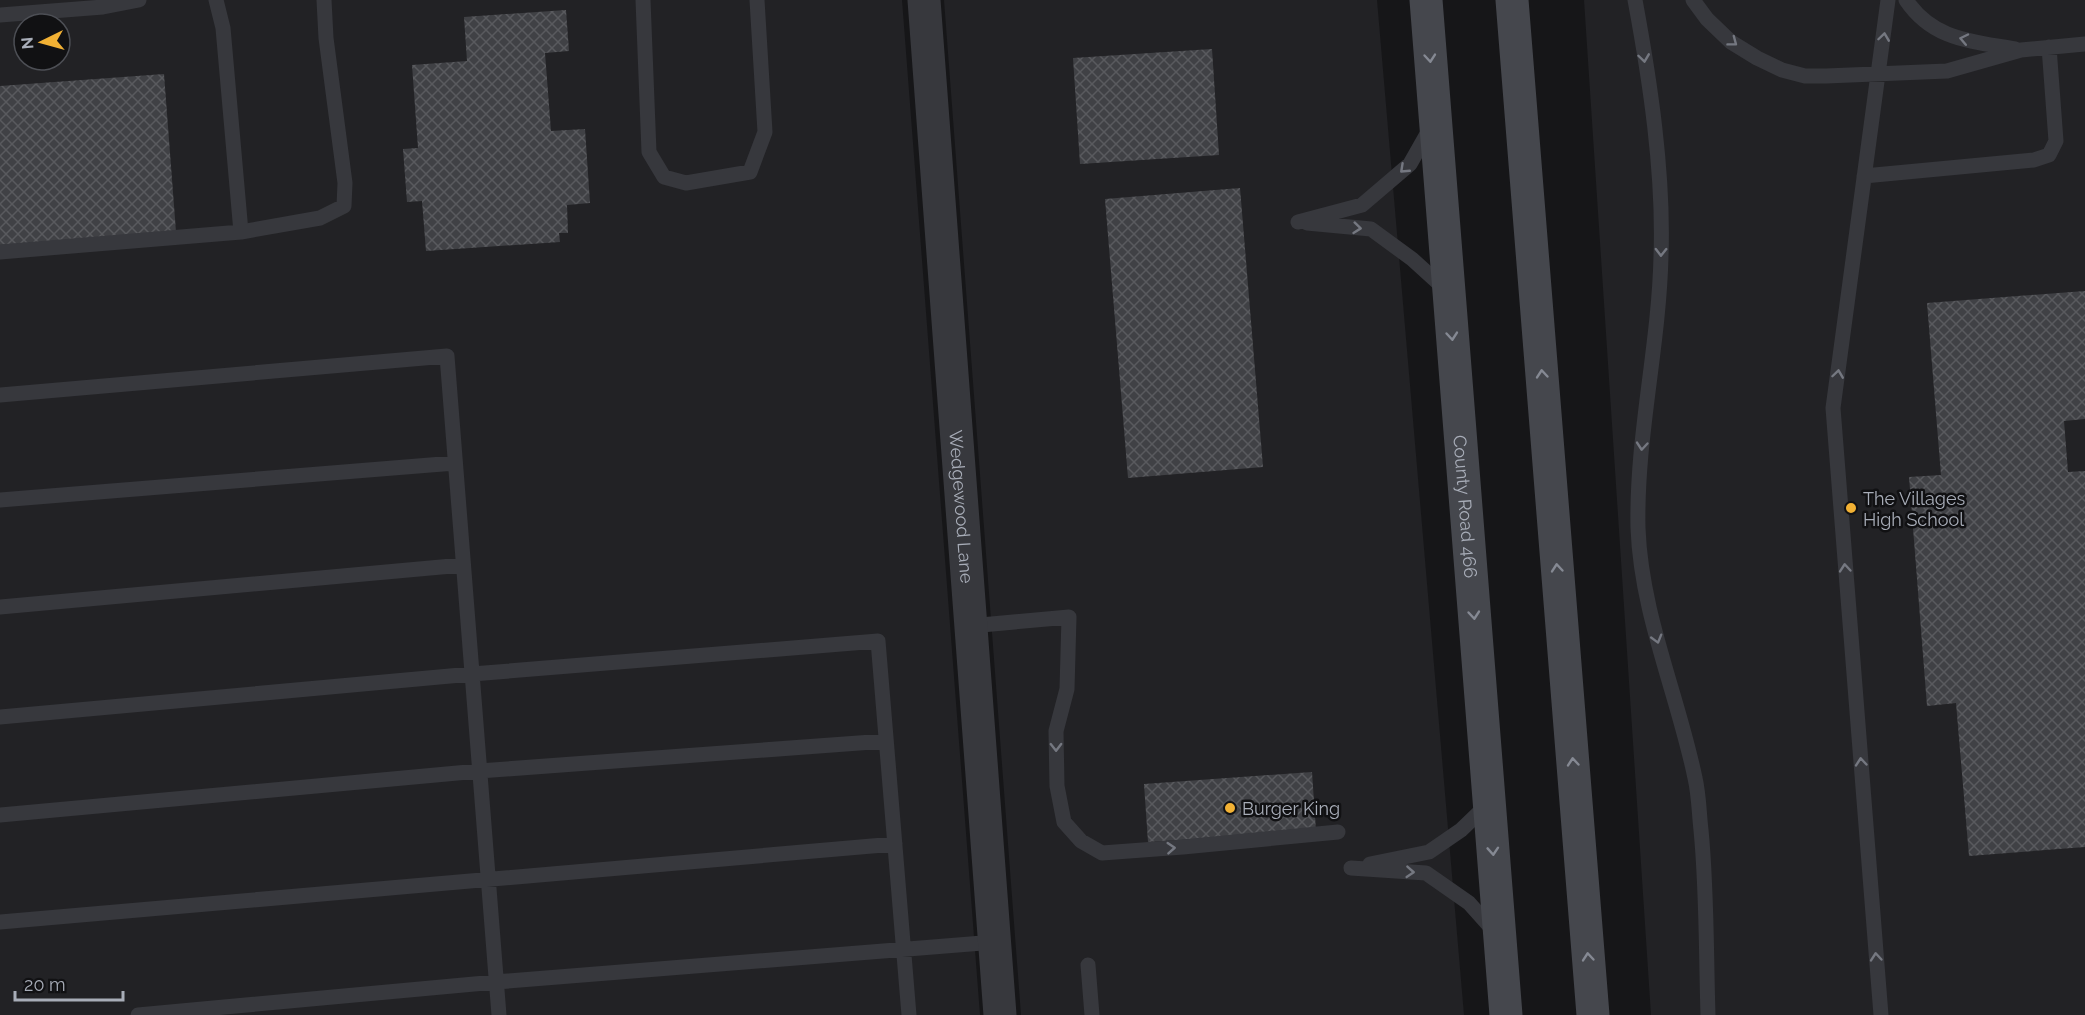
<svg xmlns="http://www.w3.org/2000/svg" width="2085" height="1015" viewBox="0 0 2085 1015" font-family="Raleway,sans-serif">
	<style>
		.built { fill: #222225; fill-rule: evenodd }
		.building { fill: url(#building-cross-hatch) }
		.lines { fill: none; stroke-linecap: round; stroke-linejoin: round }
		.service { stroke: #37383d; stroke-width: 15 }
		.tertiary { stroke: #37383d; stroke-width: 33 }
		.secondary { stroke: #45474d; stroke-width: 33 }
		.oneway { stroke: #757881 }
		.oneway2 { stroke: #858993 }
		.poi-dot { fill: #f2b134; stroke: #111113; stroke-width: 2 }
		.labels { text-anchor: middle; dominant-baseline: central; stroke-width: 5; stroke-linejoin: round; paint-order: stroke }
		.poi-label { font-size: 18px; fill: #a8adb8; stroke: #111113; text-anchor: start }
		.street-label { font-size: 18px; fill: #a8adb8; stroke: #111113 }
	</style>
	<defs>
		<pattern id="building-cross-hatch" width="8" height="8" patternUnits="userSpaceOnUse" patternTransform="scale(1.5)"><rect width="8" height="8" fill="#404145"/><path d="M0 0l8 8M0 8l8-8" fill="none" stroke="#595a5e"/></pattern>
	</defs>
	<rect width="100%" height="100%" fill="#161618"/>
	<path class="built" d="M0 0H902L980 1015H0ZM24 24H60V60H24Z
		M944 0H1377L1464 1015H1021Z
		M1584 0H2085V1015H1651Z"/>
	<path class="building" d="M566 10 569 51 545 53 551 131 585 129 590 203 567 205 568 233H559L560 242 426 251 422 201 407 202 403 149 418 148 412 65 467 61 464 17Z
		M1212 49 1219 155 1080 164 1073 58Z
		M164 74 176 232 0 245V86Z
		M1240 188 1263 467 1128 478 1105 199Z
		M2085 291V419L2064 421 2068 472 2085 471V847L1969 856 1956 703 1927 706 1909 477 1941 475 1927 303Z
		M1312 772 1316 831 1148 842 1144 784Z"/>
	<g class="lines">
		<path class="service" d="M216 0 223 28 241 232
			M643 0 649 152 664 177 686 183 750 172 765 132 757 0
			M1635 0C1650 81 1664 173 1661 256 1659 347 1636 437 1638 528 1641 614 1678 695 1695 778 1699 795 1699 813 1701 830 1707 891 1706 953 1708 1015
			M1693 0 1707 19 1731 42 1757 58 1782 70 1805 76H1826L1947 71 2021 50 2085 44
			M1906 0C1933 40 1971 41 2015 49
			M0 15 103 7 139 0
			M1864 176 2034 160 2049 155 2056 141 2049 47
			M1298 222 1362 205 1410 164 1431 127
			M1307 223 1371 229 1412 259 1445 289
			M0 252 241 232 320 218 344 206 345 183 326 38 324 0
			M0 395 447 356 499 1015
			M0 500 455 463
			M0 607 463 565
			M970 626 1069 617 1067 689 1056 731 1057 786 1064 822 1081 841 1102 853 1183 847 1338 832
			M0 717 472 674 878 641 909 1015
			M0 815 479 771 886 741
			M1370 864 1429 852 1461 830 1487 805
			M1351 868 1426 873 1469 903 1494 931
			M0 922 895 844
			M1088 965 1092 1015
			M138 1015 496 982 995 942
			M1881 1015 1833 408 1888 0"/>
		<path class="tertiary" id="s1" d="M924 0 1000 1015"/>
		<g class="secondary">
			<path id="s2" d="M1426 0 1506 1015"/>
			<path d="M1512 0 1593 1015"/>
		</g>
	</g>
	<defs><path id="oneway-chevron" d="M-2-3.5L2.5 0L-2 3.5" fill="none" stroke-width="1.6" stroke-linecap="round" stroke-linejoin="round" transform="scale(1.5)"/></defs>
	<g class="oneway">
		<use href="#oneway-chevron" transform="translate(1884 37) rotate(-82)"/>
		<use href="#oneway-chevron" transform="translate(1964 39) rotate(-168)"/>
		<use href="#oneway-chevron" transform="translate(1733 42) rotate(37)"/>
		<use href="#oneway-chevron" transform="translate(1644 58) rotate(82)"/>
		<use href="#oneway-chevron" transform="translate(1404 169) rotate(137)"/>
		<use href="#oneway-chevron" transform="translate(1357 228) rotate(6)"/>
		<use href="#oneway-chevron" transform="translate(1661 252) rotate(91)"/>
		<use href="#oneway-chevron" transform="translate(1838 374) rotate(-82)"/>
		<use href="#oneway-chevron" transform="translate(1642 446) rotate(95)"/>
		<use href="#oneway-chevron" transform="translate(1845 568) rotate(-95)"/>
		<use href="#oneway-chevron" transform="translate(1657 639) rotate(74)"/>
		<use href="#oneway-chevron" transform="translate(1056 747) rotate(89)"/>
		<use href="#oneway-chevron" transform="translate(1861 762) rotate(-95)"/>
		<use href="#oneway-chevron" transform="translate(1171 848) rotate(-4)"/>
		<use href="#oneway-chevron" transform="translate(1410 872) rotate(4)"/>
		<use href="#oneway-chevron" transform="translate(1876 957) rotate(-95)"/>
	</g>
	<g class="oneway2">
		<use href="#oneway-chevron" transform="translate(1430 58) rotate(85)"/>
		<use href="#oneway-chevron" transform="translate(1452 336) rotate(85)"/>
		<use href="#oneway-chevron" transform="translate(1542 374) rotate(-95)"/>
		<use href="#oneway-chevron" transform="translate(1557 568) rotate(-95)"/>
		<use href="#oneway-chevron" transform="translate(1474 615) rotate(85)"/>
		<use href="#oneway-chevron" transform="translate(1573 762) rotate(-95)"/>
		<use href="#oneway-chevron" transform="translate(1493 851) rotate(86)"/>
		<use href="#oneway-chevron" transform="translate(1588 957) rotate(-95)"/>
	</g>
	<g class="poi-dot">
		<circle cx="1851" cy="508" r="6"/>
		<circle cx="1230" cy="808" r="6"/>
	</g>
	<g class="labels">
		<g class="poi-label">
			<text x="1863" y="498">The Villages<tspan x="1863" dy="21">High School</tspan></text>
			<text x="1242" y="808">Burger King</text>
		</g>
		<g class="street-label">
			<text stroke="none"><textPath href="#s1" startOffset="508">Wedgewood Lane</textPath></text>
			<text stroke="none"><textPath href="#s2" startOffset="508">County Road 466</textPath></text>
		</g>
	</g>
	<g transform="translate(42 42) rotate(265)"><circle r="28" fill="#111113" stroke="#4d4f55" stroke-width="1.5"/>
	<path d="M0-4.5L10 22L0 15L-10 22Z" fill="#f2b134"/>
	<text y="-9" font-size="16" font-weight="bold" text-anchor="middle" fill="#a8adb8">N</text>
	</g>
	<path d="M15 991v9h108v-9" fill="none" stroke="#a8adb8" stroke-width="3"/>
	<text x="24" y="991" font-size="18" fill="#a8adb8" stroke="#111113" stroke-width="4.5" paint-order="stroke">20 m</text>
</svg>
